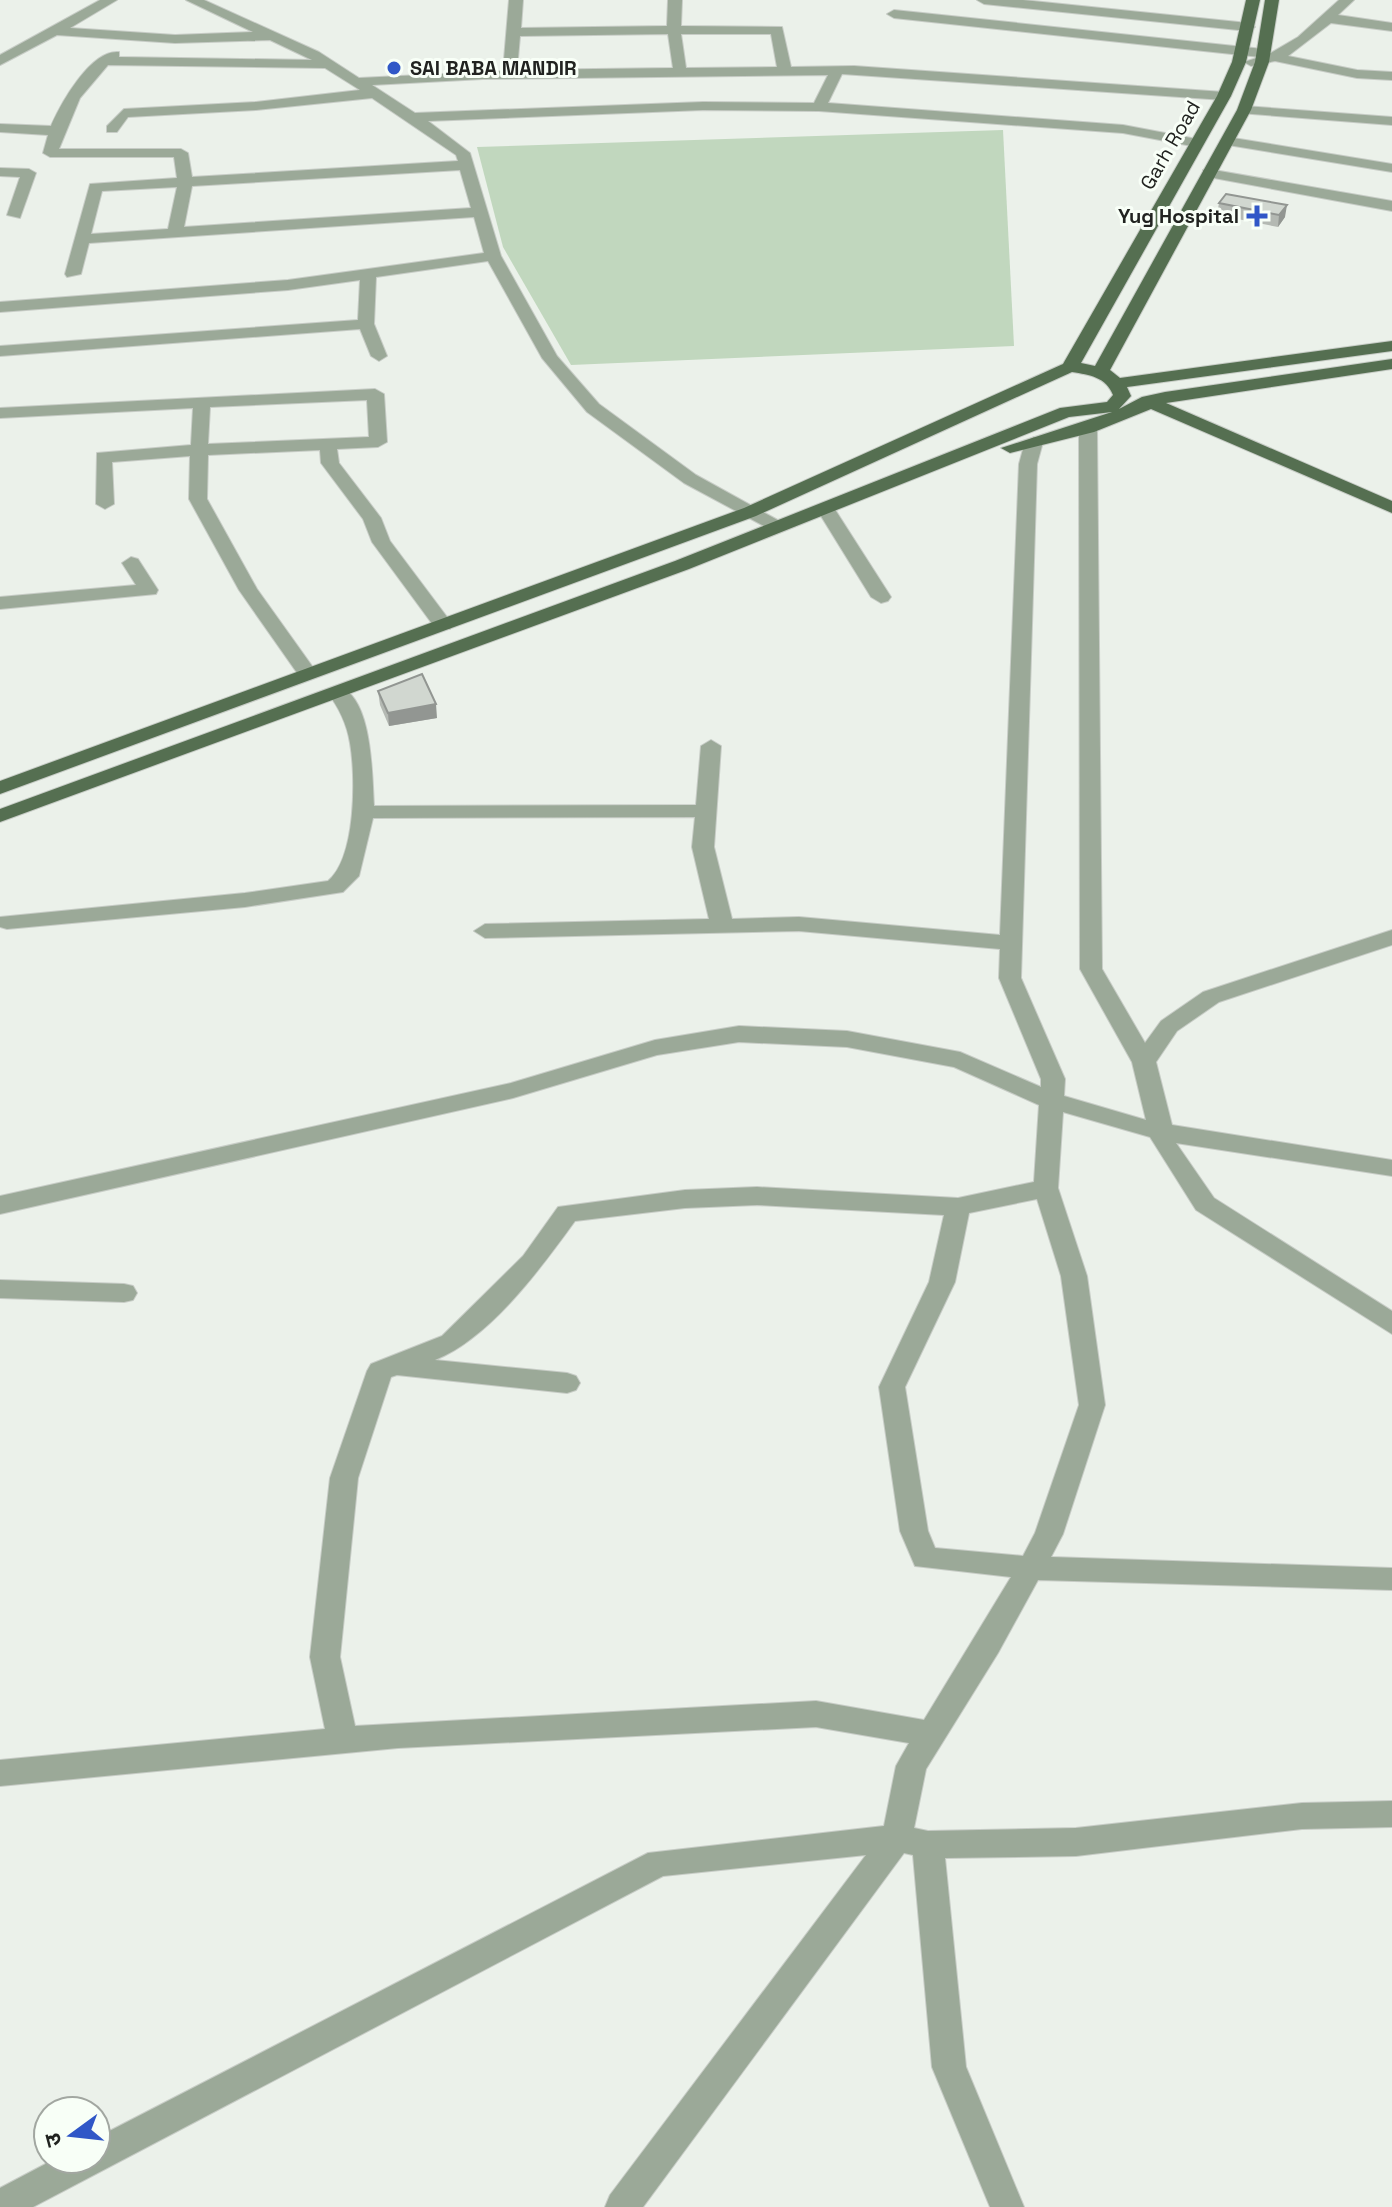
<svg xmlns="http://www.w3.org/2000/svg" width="1392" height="2207" viewBox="0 0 1392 2207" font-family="'Space Grotesk','Noto Sans Devanagari',sans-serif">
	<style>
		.green { fill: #c1d7be }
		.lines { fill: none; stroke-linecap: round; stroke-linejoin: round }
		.minor-casing { stroke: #c7ccc6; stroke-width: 2 }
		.major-casing { stroke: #c7ccc6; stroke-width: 2 }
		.minor { fill: #9ba998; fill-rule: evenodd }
		.major { fill: #556f51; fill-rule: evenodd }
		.wall { fill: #b4b9b3 }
		.shaded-wall { fill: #929692 }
		.building { fill: #d1d7d0; stroke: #929692; stroke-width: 2 }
		.poi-dot { fill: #3057c7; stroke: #f8fff7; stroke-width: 3 }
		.labels { text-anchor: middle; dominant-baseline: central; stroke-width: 6; stroke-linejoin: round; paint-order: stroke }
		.far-poi-label { font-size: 20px; font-weight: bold; fill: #212320; stroke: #f8fff7; text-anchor: start }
		.far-street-label { font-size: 20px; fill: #212320; stroke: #f8fff7 }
	</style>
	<rect width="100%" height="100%" fill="#ebf1ea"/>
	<path class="green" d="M1003 130 1014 346 571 365 503 247 477 147Z"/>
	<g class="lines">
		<g class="minor-casing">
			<path id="minor" d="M100 0H117L70 28 175 35 253 32 186 0H204L319 52 359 78 503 71 509 0H523L521 28 667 26 668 0H682L681 26 782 27 791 67 854 66 1224 92 1231 96 1224 100 842 74 828 103 1123 125 1202 140V146L1197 147 1123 133 819 111 703 110 428 121 470 153 501 256 557 356 599 404 696 475 783 523 786 527 777 533 684 483 587 412 542 358 488 261 376 277 374 324 387 356 379 361 371 356 360 329 0 356V346L358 320 360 280 288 290 0 312V302L288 280 484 253 474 217 89 243 81 274 67 277 65 274 90 184 177 178 174 157H50L43 153 48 135 0 132V124L51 126C61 103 91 49 119 52V57L312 60 270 40 175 43 57 35 0 65V55ZM668 34 673 68 517 70 520 36ZM681 34H771L777 67 686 68ZM108 65 325 68 360 90 256 102 124 109 107 126V132H117L128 117 256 110 372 98 456 155 458 161 192 177 188 153 181 149H59L80 98ZM828 75 814 103 703 102 415 113 372 85 483 79ZM460 170 471 208 184 227 192 186ZM177 187 168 229 91 234 102 191Z
				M977 0H1023L1248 23 1255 27 1248 31 984 4Z
				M1339 0H1354L1338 15 1392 23V31L1331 23 1288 56 1357 70 1392 72V80L1357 78 1275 61 1251 66 1244 62 1260 57 894 18 887 14 894 10 1263 49 1269 54 1298 37Z
				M1244 106 1392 117V125L1239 113 1237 110Z
				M1227 137 1392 164V172L1222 144 1220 141Z
				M0 168 29 169 36 173 20 218 7 215 20 177 0 176Z
				M1208 169 1392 201V211L1203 176V170Z
				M375 389 384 394 387 442 378 447 337 449 339 463 381 518 390 541 453 625 450 629H436L372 542 363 519 321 463 320 450 208 455 207 499 257 589 317 673 307 679 300 677 239 590 189 499 190 456 112 462 114 504 105 509 96 504 97 453 191 445 193 408 0 418V408ZM367 400 369 437 208 444 210 407Z
				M1088 423 1097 428 1102 969 1145 1043 1161 1021 1203 992 1392 930V945L1219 1002 1177 1031 1156 1062 1172 1125 1392 1160V1176L1176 1143 1214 1198 1392 1311V1334L1196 1210 1150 1137 1063 1112 1058 1188 1087 1276 1105 1405 1063 1534 1051 1557 1392 1568V1590L1038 1580 998 1653 926 1769 914 1828 928 1831 1076 1828 1302 1803 1392 1801V1827L1302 1829 1076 1856 945 1858 966 2067 1024 2207H990L932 2067 913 1855 904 1853 643 2207H605L610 2195 866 1855 663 1876 33 2207H0V2188L55 2159H96V2138L648 1853 884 1826 896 1766 909 1743 816 1727 398 1748 0 1786V1760L325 1729 310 1657 330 1478 367 1371 371 1364 442 1336 523 1256 558 1207 685 1190 757 1187 958 1198 1034 1182 1039 1105 954 1067 847 1047 739 1042 657 1055 513 1098 0 1214V1196L511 1083 655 1040 739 1026 847 1031 960 1052 1041 1087V1079L999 978 1000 949 799 931 485 938 474 931 485 924 709 919 692 847 695 817 373 818 359 876 343 892 245 907 7 929 0 927V917L245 893 328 881C356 858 356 777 350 743 347 724 338 706 327 692L337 686C373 695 372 776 374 806L696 805 701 746 711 740 721 746 714 847 732 919 799 917 1000 935 1019 464 1025 442 1034 437 1043 442 1037 464 1021 978 1065 1079 1064 1096 1146 1120 1132 1062 1080 969 1079 428ZM1037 1199 1061 1276 1079 1405 1035 1533 1023 1556 935 1548 928 1531 905 1387 955 1282 969 1213ZM757 1205 944 1215 929 1282 879 1387 900 1531 915 1566 1011 1577 924 1720 816 1701 355 1726 340 1657 358 1478 391 1377 397 1375 567 1393 576 1390 580 1383 576 1376 567 1373 435 1360C490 1338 541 1268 575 1221L685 1208Z
				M825 503 834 508 891 597 888 601 881 603 871 597 816 508Z
				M131 557 138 559 158 590 156 594 0 609V597L136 585 122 563Z
				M0 1280 124 1284 133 1286 137 1293 133 1300 124 1302 0 1298Z"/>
		</g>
		<g class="major-casing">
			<path id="major" d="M1246 0H1260L1246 62 1231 96 1081 363 1095 366 1237 110 1255 62 1265 0H1279L1269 62 1251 110 1110 370 1120 378 1392 341V351L1127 387 1131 396 1119 409 1142 397 1165 392 1392 359V369L1166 403 1392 501V513L1151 409 1094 432 1010 453 1001 448 1112 412 1069 417 689 569 0 822V809L675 561 1060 408 1107 402 1113 395C1106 377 1090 375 1072 372L756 516 0 794V781L744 508 1063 364 1217 96 1232 62Z"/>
		</g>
		<use href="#minor" class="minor"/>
		<use href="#major" class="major"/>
	</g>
	<path class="wall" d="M1226 194 1285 217 1278 227 1217 215 1219 203Z
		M378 691 437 718 389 726 380 705Z"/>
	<path class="shaded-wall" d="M1287 205 1285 217 1278 227 1279 215Z
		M436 704 437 718 389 726 388 713Z"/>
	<path class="building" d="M1226 194 1287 205 1279 215 1219 203Z
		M422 674 436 704 388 713 378 691Z"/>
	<g class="poi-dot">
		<circle cx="394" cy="68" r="8"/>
		<path d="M1253 204h8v8h8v8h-8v8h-8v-8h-8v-8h8z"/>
	</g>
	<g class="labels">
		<g class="far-poi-label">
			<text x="410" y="68">SAI BABA MANDIR</text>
			<text x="1239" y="216" text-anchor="end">Yug Hospital</text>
		</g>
		<g class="far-street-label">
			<text transform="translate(1170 145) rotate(-60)">Garh Road</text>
		</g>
	</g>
	<g transform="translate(72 2135) rotate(255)"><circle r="38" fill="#f8fff7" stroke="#a2a7a1" stroke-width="2"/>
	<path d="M0-6L14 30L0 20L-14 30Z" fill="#3057c7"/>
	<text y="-12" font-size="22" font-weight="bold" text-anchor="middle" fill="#212320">उ</text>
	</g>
</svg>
